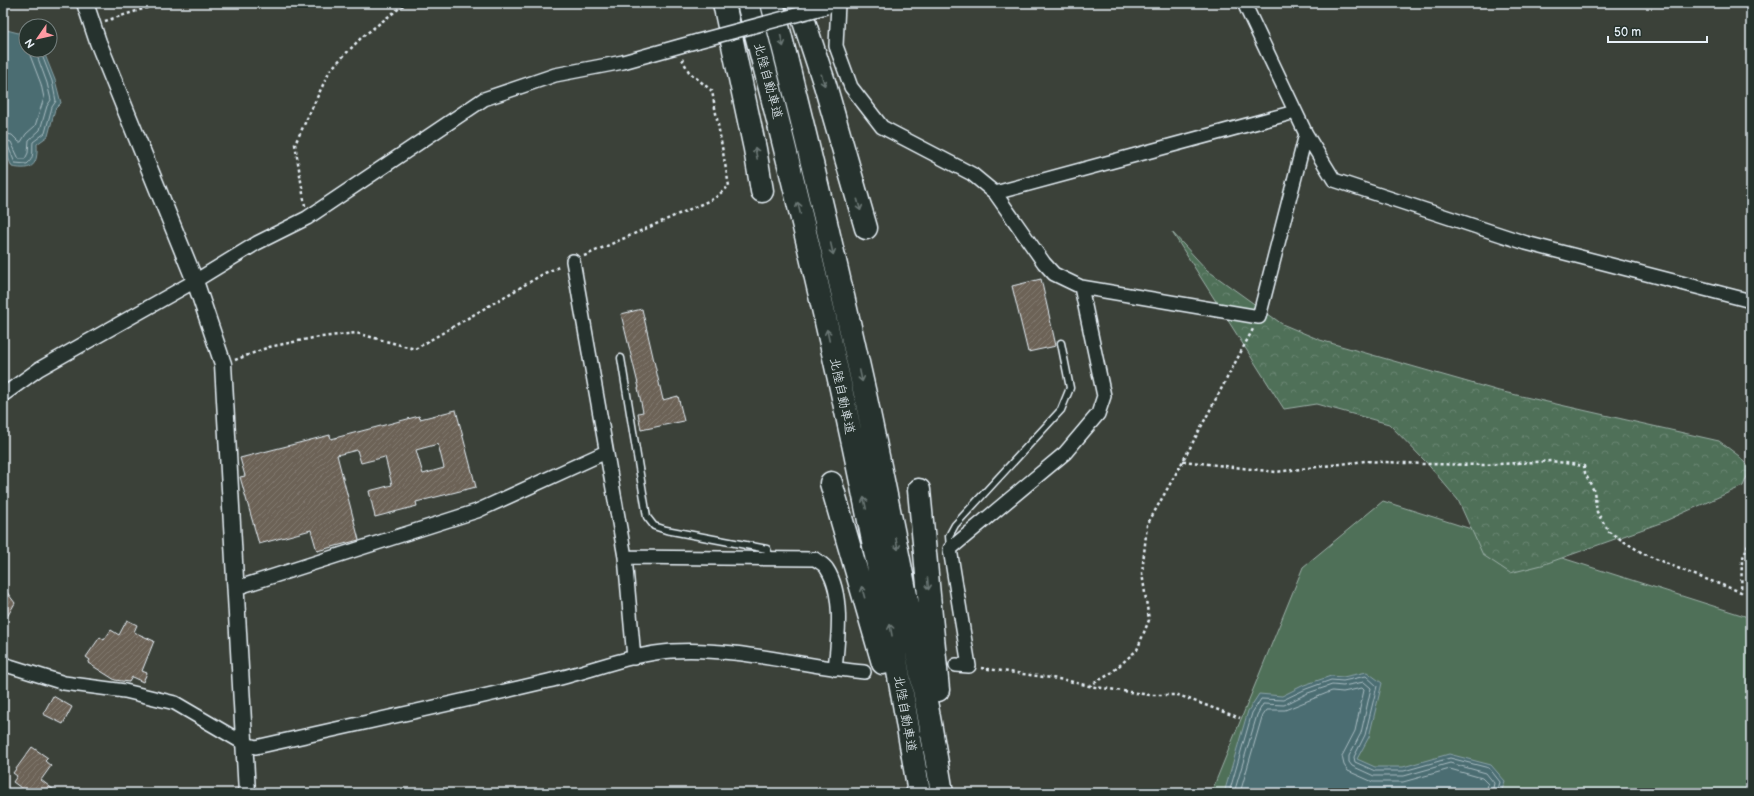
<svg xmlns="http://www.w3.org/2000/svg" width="1754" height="796" viewBox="0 0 1754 796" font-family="'Balsamiq Sans','Klee One',sans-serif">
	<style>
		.grass { fill: #507059; stroke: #9cb0a8 }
		.forest { fill: url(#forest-crowns); stroke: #9cb0a8 }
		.water { fill: #4b6d72; stroke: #8aa2a8 }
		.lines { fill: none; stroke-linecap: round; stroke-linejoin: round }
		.shore { stroke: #a9bcc2; stroke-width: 1 }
		.building { fill: url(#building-hatch); stroke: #e8f1f8; fill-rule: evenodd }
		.service-casing { stroke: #e8f1f8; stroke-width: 9 }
		.minor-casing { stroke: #e8f1f8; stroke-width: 16 }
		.tertiary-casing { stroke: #e8f1f8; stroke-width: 19 }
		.motorway-casing { stroke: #e8f1f8; stroke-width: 25 }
		.path { stroke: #e8f1f8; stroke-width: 2.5; stroke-dasharray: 3 3; stroke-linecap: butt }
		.service { stroke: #26332d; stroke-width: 6 }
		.minor { stroke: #26332d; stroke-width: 13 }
		.tertiary { stroke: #26332d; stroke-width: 16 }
		.motorway { stroke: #26332d; stroke-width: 22 }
		.minor-bridge-casing { stroke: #e8f1f8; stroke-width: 16; stroke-linecap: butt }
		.minor-bridge { stroke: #26332d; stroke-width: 13 }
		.oneway { stroke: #6a7674 }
		.labels { text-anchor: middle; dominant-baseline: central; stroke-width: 3; stroke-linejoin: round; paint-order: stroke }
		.street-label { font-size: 13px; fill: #e8f1f8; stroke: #26332d }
	</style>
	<defs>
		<pattern id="forest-crowns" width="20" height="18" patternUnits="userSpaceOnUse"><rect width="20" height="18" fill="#507059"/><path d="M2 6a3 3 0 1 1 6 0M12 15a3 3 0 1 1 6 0" fill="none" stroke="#698572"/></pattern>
		<pattern id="building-hatch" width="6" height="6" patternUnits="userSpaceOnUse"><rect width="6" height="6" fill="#6c6256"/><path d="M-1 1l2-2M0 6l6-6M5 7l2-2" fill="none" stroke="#81796f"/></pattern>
	</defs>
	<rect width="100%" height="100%" fill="#3b4139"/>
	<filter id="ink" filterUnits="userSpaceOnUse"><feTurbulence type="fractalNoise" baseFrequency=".025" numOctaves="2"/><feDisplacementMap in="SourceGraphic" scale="8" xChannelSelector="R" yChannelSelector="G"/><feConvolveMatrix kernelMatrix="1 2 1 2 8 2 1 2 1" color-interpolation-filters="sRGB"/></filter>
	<g filter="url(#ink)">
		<path class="grass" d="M1383 501 1751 618V793H1211L1303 567Z"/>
		<path class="forest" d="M1172 232 1207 270 1282 324 1320 340 1499 391 1719 441 1739 456 1750 469 1743 486 1663 522 1542 565 1510 573 1483 555 1458 500 1425 461 1389 424 1316 404 1284 409Z"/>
		<path class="water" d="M3 29 26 35V50H43L55 80 61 103 55 109 48 136 37 144C38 165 33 171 12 167L3 145Z
			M1367 672 1382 683 1369 737 1357 759 1375 767H1403L1449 754 1491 765 1505 781 1501 793H1224L1248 711 1259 694 1282 696 1304 685 1331 676 1343 677Z"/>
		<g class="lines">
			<path class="shore" d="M3 133 12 135 19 142H21L26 134 35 126 44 98 41 84 28 50
				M3 139 11 142 19 159H25L28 153 29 140 40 130 47 106 51 100 47 83 35 50
				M3 144 8 146 15 163 27 164C35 158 32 150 33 142L45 133 52 107 56 101 52 81 40 50
				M1229 793 1252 713 1261 699 1283 700 1306 689 1331 680 1343 681 1366 676 1377 686 1365 735 1354 757 1355 762 1375 771H1404L1450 758 1489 768 1500 782 1497 793
				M1234 793 1257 715 1263 704 1284 705 1308 693 1332 685 1343 686 1364 682 1371 688 1361 733 1349 756V762L1352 766 1374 776H1404L1450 763 1486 773 1494 783 1492 793
				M1240 793 1262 717 1267 710H1285L1332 691 1343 692 1362 688 1364 690 1355 731 1342 756 1344 765 1348 771 1373 782H1403L1450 769 1482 778 1488 784 1486 793"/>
		</g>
		<path class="building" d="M1041 279 1056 346 1028 352 1012 286Z
			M642 309 663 400 678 396 684 421 641 430 638 413 643 412 638 388H639L621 314Z
			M456 410 476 487 416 502 417 506 375 517 369 491 392 485 385 457 361 463 357 450 337 455 359 540 317 551 311 530 259 544 240 477 245 476 240 458 330 435 331 439 419 416 420 419ZM438 444 444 468 423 474 416 450Z
			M3 587 15 603 3 624Z
			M127 620 137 625 134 632 154 641 142 671 147 673 143 682 132 677 129 682 115 680 88 663 90 660 86 657 100 637 104 640 111 630 119 635Z
			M53 696 72 707 63 724 43 714Z
			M32 747 48 758 45 761 51 766 41 780 58 793H28L13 782 17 776 13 773Z"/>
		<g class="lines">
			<g class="service-casing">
				<path id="service" d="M621 358 647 517 654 526 666 530 767 549 770 558
					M950 547 949 536 955 525 1061 410 1070 388 1061 343"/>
			</g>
			<g class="minor-casing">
				<path id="minor" d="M838 3 836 46 851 87 882 127 972 174 995 193 1044 263 1054 274 1081 287 1259 317 1306 134
					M1244 3 1306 134 1334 180 1526 243 1751 301
					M995 193 1295 112
					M573 261 625 557 634 658
					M3 395 39 369 195 281 257 243 307 218 484 99 555 75 623 62 698 41
					M625 557 815 559C819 562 825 565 827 569 844 595 838 639 835 669
					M236 588 477 511 606 452
					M3 664 64 683 125 691 175 703 245 744 256 747C353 725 451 704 548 681 589 672 630 654 672 651 737 647 800 666 864 672
					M956 665 969 666 950 549 1065 453 1098 414 1104 396 1081 287"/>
			</g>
			<g class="tertiary-casing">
				<path id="tertiary" d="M85 3 98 42 195 281 223 364 247 793"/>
			</g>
			<g class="motorway-casing">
				<path id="motorway" d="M724 3 755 149 762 191
					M748 3C816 264 876 527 919 793
					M772 3C806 133 836 263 865 394 893 527 920 659 942 793
					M798 3 825 85 866 228
					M831 483 883 663
					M919 490 938 690"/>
			</g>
			<path class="path" d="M105 21 162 3
				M305 206 295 144 330 70 362 37 406 3
				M584 256 715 198 729 186 712 91 689 72 681 57
				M235 360 269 347 313 338 356 333 415 349 545 273 561 266
				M1183 461 1276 472 1365 461 1424 464 1483 465 1552 461 1584 466 1585 473 1594 491 1597 512 1609 532 1644 554 1692 574 1741 592 1742 560 1751 537
				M981 668 1065 680 1089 686 1150 695H1178L1240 718
				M1089 686 1110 674 1137 650 1149 620 1142 573 1147 525 1183 461 1253 329"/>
			<use href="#service" class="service"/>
			<use href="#minor" class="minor"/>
			<use href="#tertiary" class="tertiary"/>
			<use href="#motorway" class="motorway"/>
			<g class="minor-bridge-casing">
				<path id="minor-bridge" d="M698 41 826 7"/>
			</g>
			<use href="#minor-bridge" class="minor-bridge"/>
		</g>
		<defs><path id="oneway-shaft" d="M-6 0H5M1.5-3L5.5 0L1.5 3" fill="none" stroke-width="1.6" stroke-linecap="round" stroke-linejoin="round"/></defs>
		<g class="oneway">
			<use href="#oneway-shaft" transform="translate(782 41) rotate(76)"/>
			<use href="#oneway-shaft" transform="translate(823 80) rotate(73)"/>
			<use href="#oneway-shaft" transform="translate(756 153) rotate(-101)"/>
			<use href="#oneway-shaft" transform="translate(859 205) rotate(74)"/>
			<use href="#oneway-shaft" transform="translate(799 208) rotate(-103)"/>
			<use href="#oneway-shaft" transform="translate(832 249) rotate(77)"/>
			<use href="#oneway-shaft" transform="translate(828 335) rotate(-102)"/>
			<use href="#oneway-shaft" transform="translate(861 376) rotate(78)"/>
			<use href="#oneway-shaft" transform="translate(865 503) rotate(-102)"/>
			<use href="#oneway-shaft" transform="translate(897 544) rotate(79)"/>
			<use href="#oneway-shaft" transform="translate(928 584) rotate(85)"/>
			<use href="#oneway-shaft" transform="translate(863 592) rotate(-106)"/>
			<use href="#oneway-shaft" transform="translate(891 630) rotate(-100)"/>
		</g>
	</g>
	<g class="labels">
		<g class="street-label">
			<text transform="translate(768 81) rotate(75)">北陸自動車道</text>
			<text transform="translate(842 396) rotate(78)">北陸自動車道</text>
			<text transform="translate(905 714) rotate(80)">北陸自動車道</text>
		</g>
	</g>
	<rect width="1754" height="796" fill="none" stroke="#26332d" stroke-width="16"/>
	<rect x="8" y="8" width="1738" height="780" fill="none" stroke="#e8f1f8" stroke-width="1.5" filter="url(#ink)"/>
	<g transform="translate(38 38) rotate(236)"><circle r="19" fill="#26332d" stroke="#747f7e"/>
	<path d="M0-3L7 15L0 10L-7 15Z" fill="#ff9aa2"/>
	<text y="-6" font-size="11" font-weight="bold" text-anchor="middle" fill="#e8f1f8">N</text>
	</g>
	<path d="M1608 36v6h99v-6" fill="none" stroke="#e8f1f8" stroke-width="2"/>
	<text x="1614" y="36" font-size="12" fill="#e8f1f8" stroke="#26332d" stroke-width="3" paint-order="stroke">50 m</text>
</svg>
